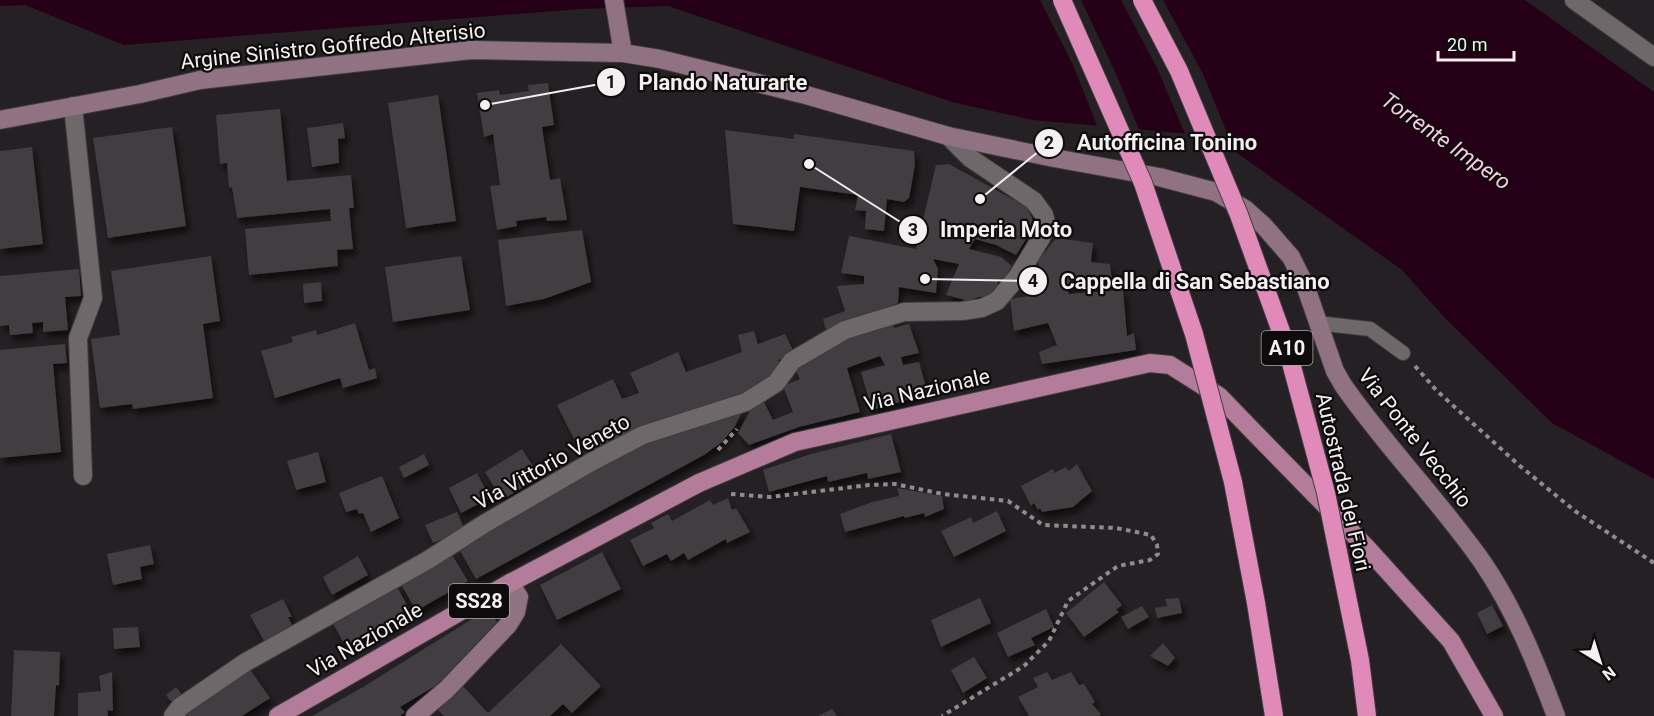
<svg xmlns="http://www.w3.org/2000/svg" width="1654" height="716" viewBox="0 0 1654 716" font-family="Roboto,sans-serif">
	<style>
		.water { fill: #260017 }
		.pier { fill: #252023 }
		.building { fill: #423c3f; filter: url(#shadow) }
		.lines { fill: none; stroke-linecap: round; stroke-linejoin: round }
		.lane-casing { stroke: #413d3f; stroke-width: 16 }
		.street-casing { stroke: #413d3f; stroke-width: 20 }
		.secondary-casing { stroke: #413d3f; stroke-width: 20 }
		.primary-casing { stroke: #413d3f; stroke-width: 20 }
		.path { stroke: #908b8e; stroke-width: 4; stroke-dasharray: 4.5 4.5; stroke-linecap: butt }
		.lane { stroke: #6e686b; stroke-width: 14 }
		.street { stroke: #6e686b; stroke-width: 18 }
		.secondary { stroke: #907282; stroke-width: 18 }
		.primary { stroke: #b27c9a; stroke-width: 18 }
		.highway-bridge-casing { stroke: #413d3f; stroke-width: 20; stroke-linecap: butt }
		.highway-bridge { stroke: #e08ab9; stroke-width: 18 }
		.labels { text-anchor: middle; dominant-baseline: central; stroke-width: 4.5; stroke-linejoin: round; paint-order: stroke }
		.shield { fill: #0d0b0c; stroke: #afabad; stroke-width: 1.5 }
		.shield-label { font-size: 20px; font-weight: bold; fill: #f4f0f2 }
		.street-label { font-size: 21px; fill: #f4f0f2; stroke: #0d0b0c }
		.water-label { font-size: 22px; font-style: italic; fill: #fac9e2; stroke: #0d0b0c }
		.leader { fill: none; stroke: #f4f0f2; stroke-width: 2 }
		.callout-dot { fill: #f4f0f2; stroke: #0d0b0c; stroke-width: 2 }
		.mark-label { font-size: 18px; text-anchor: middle; font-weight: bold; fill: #111 }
		.callout-label { font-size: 22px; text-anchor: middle; font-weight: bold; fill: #f4f0f2; stroke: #0d0b0c; stroke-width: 4.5; stroke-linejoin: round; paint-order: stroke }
	</style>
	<defs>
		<filter id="shadow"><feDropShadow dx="3.5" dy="6" stdDeviation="3" flood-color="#0009"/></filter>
	</defs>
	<rect width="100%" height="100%" fill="#252023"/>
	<path class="water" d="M0 0H1525L1654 92V479L1552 423 1445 318 1402 270 1213 136 1033 120 952 102 668 6 581 9 124 45 25 5 0 6Z"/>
	<path class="pier" d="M1040 0H1081L1116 74 1140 132 1098 128 1073 65Z
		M1121 0H1163L1203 74 1237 157 1212 139 1186 136 1157 68Z"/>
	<path class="building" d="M548 83 554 125 542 127 550 180 560 178 567 220 547 221 546 217 516 221 517 226 497 230 490 186 500 185 493 134 484 137 477 93 499 90 500 95 529 91 528 85Z
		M438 95 456 221 406 228 388 103Z
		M280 109 287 181 351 175 354 208H349L353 249 337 250 338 266 249 275 245 229 331 221 330 209 237 218 232 187 229 188 227 163 220 164 216 115Z
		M343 123 345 138 338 139 339 163 312 167 307 128Z
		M172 127 186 226 108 238 93 138Z
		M725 130 794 139V134L914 151 915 165 909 198 904 202 887 199 884 231 865 229 866 211 855 210 858 195 800 187 794 231 733 224Z
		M32 147 43 244 0 249V151Z
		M949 164 1027 207 1035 225 1016 255 996 245 975 239 969 249 1001 257 1012 266 1003 281 998 280 997 288 993 289 995 294 975 298 973 302 946 295 959 264 933 259 938 269 936 293 899 287 898 303 826 331 823 319 845 311 837 286 864 284V276L841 273 849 236 916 249 936 165Z
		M582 230 591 282 544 299 506 306 498 240Z
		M1056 238 1093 243 1091 262 1110 264 1112 280 1066 284 1069 294 1123 290 1127 336 1134 333 1136 350 1042 364 1039 352 1057 345 1048 323 1014 331 1010 299 1042 294 1036 271H1040L1037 258 1041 257Z
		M211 256 220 321 203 324 213 398 133 409 132 404 100 408 91 339 120 335 111 271Z
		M461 256 470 310 393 322 385 267Z
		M79 269 81 296 65 297 68 330 43 332V322L32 323 33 333 10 335 9 325 0 326V276Z
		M321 282 322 301 304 303 303 284Z
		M892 320 894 328 909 324 919 353 901 357 903 365 919 362 928 394 872 410 861 372 885 365 880 356 847 368 860 412 799 427 749 445 738 433 756 400 761 396 773 420 793 412 783 386 800 379 793 365 823 346Z
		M355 323 369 370 375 368 377 378 343 388 340 378 275 398 261 351 293 342 291 337 316 330 317 335Z
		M754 331 758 344 785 334 795 354 778 360 783 368 743 398 596 454 588 436 575 441 557 405 613 379 622 399 639 393 630 373 678 352 686 372 692 370 742 352 738 335Z
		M65 344 67 363 53 364 61 452 0 458V350Z
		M743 410 735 426 722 442 704 455 476 579 459 549 650 438Z
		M891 434 901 472 868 479 867 473 828 482 827 476 769 492 763 470 811 454Z
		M522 449 540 477 502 500 485 472Z
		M318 452 326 482 296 490 287 461Z
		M424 454 429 465 404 478 399 467Z
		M1077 464 1092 491 1073 507 1042 512 1040 508 1038 510 1034 503 1031 506 1021 486 1053 469 1054 473 1066 467 1069 471Z
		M477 473 490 498 461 513 449 488Z
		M382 476 399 518 371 532 363 513 359 514 357 509 346 512 339 493Z
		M897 488 942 496 944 509 925 517 924 513 905 518 904 516 845 532 840 514 872 502 899 496Z
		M728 498 732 510 736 508 750 532 727 543 726 539 688 560 684 553 671 561 667 554 643 566 630 540 654 528 651 523 668 514 672 521 710 500 713 505Z
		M997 511 1006 531 954 557 941 531 971 517 973 523Z
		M457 512 465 530 433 543 425 525Z
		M150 545 154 564 140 567 142 579 113 585 107 554Z
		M602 552 621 589 557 620 540 585Z
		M451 553 468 581 416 611 401 584Z
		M358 556 368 575 332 595 323 577Z
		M1104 582 1122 605 1116 610 1119 612 1084 637 1066 613Z
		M396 585 412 614 347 649 331 620Z
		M980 598 991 623 941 647 931 620Z
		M1179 598 1182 613 1157 618 1155 608 1167 606 1165 599Z
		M283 599 292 617H288L294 629 266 645 250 615Z
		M1492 605 1503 626 1487 634 1477 613Z
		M1142 606 1149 617 1128 629 1121 617Z
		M488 609 497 622 437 685 400 707 405 712 400 716H312L363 687Z
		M1046 609 1054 627 1031 638 1035 645 1008 657 997 633Z
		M138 627 140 647 114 649 113 628Z
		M1163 643 1175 658 1168 666 1150 656Z
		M561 644 601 686 572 713 563 704 550 716H444L438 710 463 686 488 713Z
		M14 650 60 652 59 686 56 685 54 716H11Z
		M974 657 987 678 963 693 951 670Z
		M249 668 270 698 242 716H186L184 713Z
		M112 672 113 711 108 710V716H78V693L101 691 99 676Z
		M1047 672 1052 680 1071 672 1079 685 1084 684 1095 702 1092 704 1101 714 1099 716H1029L1018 697 1038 687 1033 678Z
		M176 687 183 696 173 704 166 695Z
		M832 709 837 716H818Z"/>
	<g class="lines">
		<g class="lane-casing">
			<path id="lane" d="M1317 323 1370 329 1403 353"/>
		</g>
		<g class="street-casing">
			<path id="street" d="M1574 0 1654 57
				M73 106 93 298 78 338 83 476
				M173 716 180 707 246 662 428 560 484 524 593 461 643 435 746 402 776 383 792 361 845 330 904 312 962 311 982 308 997 301 1018 276 1041 238 1046 223 1044 215 1034 201 970 158 948 136"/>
		</g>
		<g class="secondary-casing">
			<path id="secondary" d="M614 0 623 53
				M0 120 140 94 200 80 471 50 623 53 660 59 806 95 948 136 1054 158 1159 177 1216 192 1245 209 1264 226 1291 257 1305 285 1335 371 1343 385C1386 447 1440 501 1483 563 1515 610 1536 663 1556 716
				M415 716 446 690 508 625 516 612 519 597 510 583"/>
		</g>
		<g class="primary-casing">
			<path id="primary" d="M278 716 510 583 699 483 795 442 1150 363 1170 365 1219 396 1248 426 1367 548 1451 641 1494 716"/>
		</g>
		<path class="path" d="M1415 366 1437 391 1520 466 1575 511 1654 563
			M718 450 737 429
			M731 494 770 497 869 485 895 484 943 494 1008 501 1043 525 1116 528 1151 535 1157 545 1158 554 1150 560 1118 566 1068 601 1049 641 1024 666 942 716"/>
		<use href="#lane" class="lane"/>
		<use href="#street" class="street"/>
		<use href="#secondary" class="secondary"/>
		<use href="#primary" class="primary"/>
		<g class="highway-bridge-casing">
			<path id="highway-bridge" d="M1062 0 1143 183 1194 334 1233 482 1256 603 1274 716
				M1142 0 1179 71 1239 215 1287 348 1326 493 1360 660 1367 716"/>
		</g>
		<use href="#highway-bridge" class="highway-bridge"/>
	</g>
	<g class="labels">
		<g class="shield">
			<rect x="1261.5" y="331" width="51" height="34" rx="4.5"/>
			<rect x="449" y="584" width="60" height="34" rx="4.5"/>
		</g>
		<g class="shield-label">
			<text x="1287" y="348">A10</text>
			<text x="479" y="601">SS28</text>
		</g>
		<g class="street-label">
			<text transform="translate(333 46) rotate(-6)">Argine Sinistro Goffredo Alterisio</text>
			<text transform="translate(927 390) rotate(-13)">Via Nazionale</text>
			<text transform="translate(1415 438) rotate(52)">Via Ponte Vecchio</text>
			<text transform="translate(552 462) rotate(-29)">Via Vittorio Veneto</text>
			<text transform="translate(1343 482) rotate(77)">Autostrada dei Fiori</text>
			<text transform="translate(365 640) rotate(-30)">Via Nazionale</text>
		</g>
		<g class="water-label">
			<text transform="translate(1446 141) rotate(35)">Torrente Impero</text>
		</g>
	</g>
	<path class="leader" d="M485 105L611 82M980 199L1049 143M809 164L913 230M925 279L1033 281"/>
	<g class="callout-dot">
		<circle cx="485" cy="105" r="6"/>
		<circle cx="980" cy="199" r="6"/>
		<circle cx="809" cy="164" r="6"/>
		<circle cx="925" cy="279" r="6"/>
		<circle cx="611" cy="82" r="15"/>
		<circle cx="1049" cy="143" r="15"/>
		<circle cx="913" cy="230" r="15"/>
		<circle cx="1033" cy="281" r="15"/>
	</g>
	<g class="mark-label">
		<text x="611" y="88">1</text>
		<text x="1049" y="149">2</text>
		<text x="913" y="236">3</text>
		<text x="1033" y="287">4</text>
	</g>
	<g class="callout-label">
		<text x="723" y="90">Plando Naturarte</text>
		<text x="1167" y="150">Autofficina Tonino</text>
		<text x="1006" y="237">Imperia Moto</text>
		<text x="1195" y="289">Cappella di San Sebastiano</text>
	</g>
	<g transform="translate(1600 662) rotate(142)" stroke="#0d0b0c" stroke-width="4.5" paint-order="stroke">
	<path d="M0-4.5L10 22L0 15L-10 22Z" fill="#f4f0f2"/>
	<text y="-9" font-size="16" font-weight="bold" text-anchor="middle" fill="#f4f0f2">N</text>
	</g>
	<path d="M1438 51v9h76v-9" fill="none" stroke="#f4f0f2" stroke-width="3"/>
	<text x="1447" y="51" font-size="18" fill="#f4f0f2" stroke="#0d0b0c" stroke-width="4.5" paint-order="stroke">20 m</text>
</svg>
